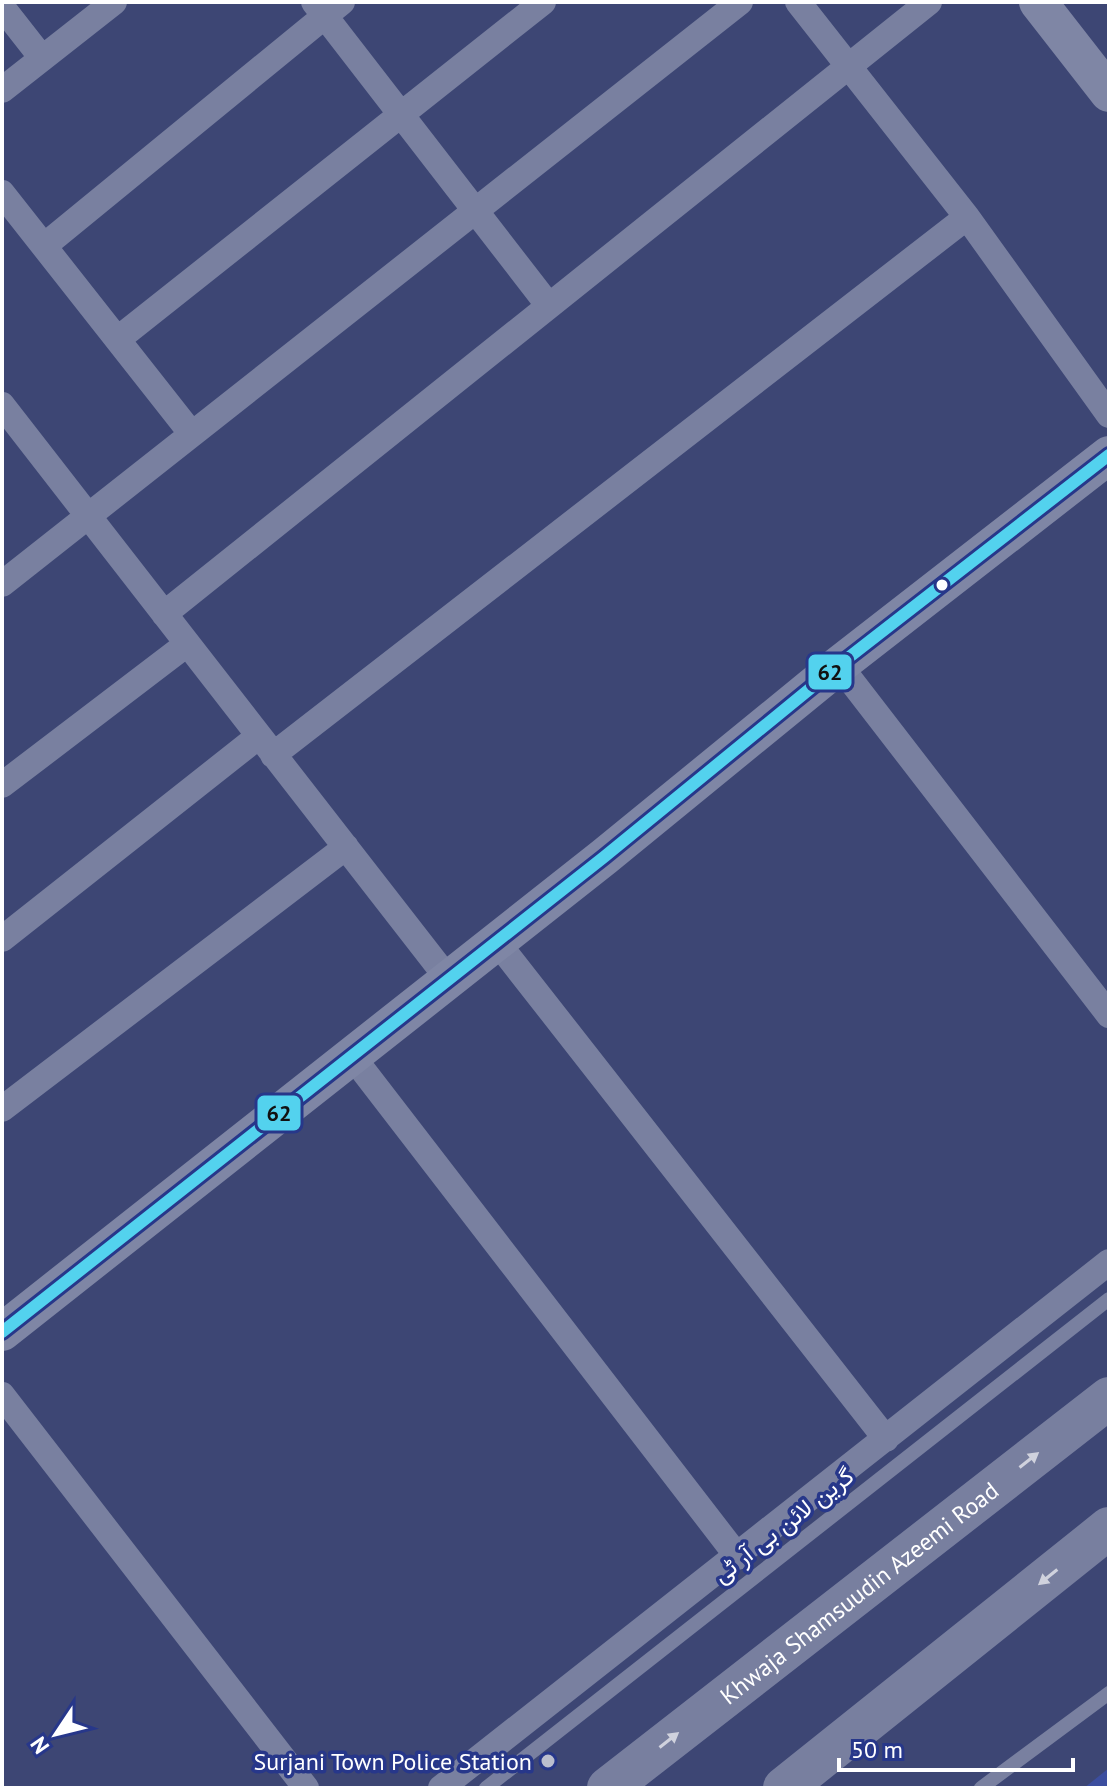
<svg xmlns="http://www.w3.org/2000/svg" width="1111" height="1790" viewBox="0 0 1111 1790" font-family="'PT Sans',Vazirmatn,sans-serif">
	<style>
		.green { fill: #3c4e9f }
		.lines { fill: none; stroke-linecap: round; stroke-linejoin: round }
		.lane { stroke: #7980a0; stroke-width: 14 }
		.street { stroke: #7980a0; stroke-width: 26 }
		.secondary { stroke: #7f86a5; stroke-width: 38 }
		.primary { stroke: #787f9f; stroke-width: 42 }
		.bus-1-casing { stroke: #27378a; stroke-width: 18 }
		.bus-1 { stroke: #53d2ee; stroke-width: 12 }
		.oneway { fill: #d0d2dd }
		.bus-dot { fill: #fff; stroke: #27378a; stroke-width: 3 }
		.poi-dot { fill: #bbbece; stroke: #27378a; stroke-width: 3 }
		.labels { text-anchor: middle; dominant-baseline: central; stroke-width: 7; stroke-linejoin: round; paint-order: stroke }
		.street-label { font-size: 24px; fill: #fff; stroke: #27378a }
		.poi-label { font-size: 24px; fill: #fff; stroke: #27378a; text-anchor: end }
		.line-badge { stroke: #27378a; stroke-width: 3 }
		.pale-badge-label { font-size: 22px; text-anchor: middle; font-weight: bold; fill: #111 }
	</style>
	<rect width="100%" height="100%" fill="#3d4674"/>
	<path class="green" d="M1109 1768V1788H1084Z"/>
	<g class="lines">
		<path class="lane" d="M486 1788 1109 1299
			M981 1788 1109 1693"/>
		<path class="street" d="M314 2 549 306
			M798 2 967 217 1109 415
			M2 7 42 58
			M2 90 114 2
			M2 193 191 433
			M44 246 342 2
			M118 339 543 2
			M2 405 449 980
			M2 584 740 2
			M164 614 929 2
			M839 665 1109 1015
			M273 755 967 217
			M2 785 187 644
			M2 939 259 736
			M497 942 886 1439
			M352 1056 738 1557
			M2 1109 346 847
			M2 1395 306 1788
			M441 1788 1109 1262"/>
		<path class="secondary" d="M1038 2 1109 93
			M2 1332 604 857 839 665 1109 455"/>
		<g class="primary">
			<path id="s1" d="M608 1788 1109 1398"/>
			<path d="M784 1788 1109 1528"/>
		</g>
		<g class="bus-1-casing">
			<path id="bus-1" d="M2 1332 604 857 839 665 1109 455"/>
		</g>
		<use href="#bus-1" class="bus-1"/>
	</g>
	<defs><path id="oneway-solid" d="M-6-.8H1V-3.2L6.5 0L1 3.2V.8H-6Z" transform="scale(2)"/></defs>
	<g class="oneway">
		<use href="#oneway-solid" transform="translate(1029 1460) rotate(-38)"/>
		<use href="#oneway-solid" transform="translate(1048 1577) rotate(141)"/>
		<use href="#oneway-solid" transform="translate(669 1740) rotate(-38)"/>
	</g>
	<circle class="bus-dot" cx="942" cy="585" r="7"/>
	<circle class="poi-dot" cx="548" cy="1761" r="8"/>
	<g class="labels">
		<g class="street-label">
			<text transform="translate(783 1525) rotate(-38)">گرین لائن بی آر ٹی</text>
			<text stroke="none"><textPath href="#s1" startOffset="318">Khwaja Shamsuudin Azeemi Road</textPath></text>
		</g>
		<g class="poi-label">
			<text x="532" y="1761">Surjani Town Police Station</text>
		</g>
	</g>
	<g class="line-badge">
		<rect x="807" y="653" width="46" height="38" rx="8" fill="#53d2ee"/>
		<rect x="256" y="1094" width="46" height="38" rx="8" fill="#53d2ee"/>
	</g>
	<g class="pale-badge-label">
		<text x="830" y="680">62</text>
		<text x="279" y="1121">62</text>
	</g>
	<rect width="1111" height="1790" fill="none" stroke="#ffffff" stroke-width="8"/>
	<g transform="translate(56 1734) rotate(235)" stroke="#27378a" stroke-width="6" paint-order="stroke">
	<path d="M0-6L14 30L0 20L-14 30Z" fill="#ffffff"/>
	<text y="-12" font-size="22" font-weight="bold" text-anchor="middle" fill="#ffffff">N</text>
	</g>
	<path d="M839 1758v12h234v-12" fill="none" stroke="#ffffff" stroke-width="4"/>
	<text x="851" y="1758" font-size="24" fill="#ffffff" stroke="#27378a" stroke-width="6" paint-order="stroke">50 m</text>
</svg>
